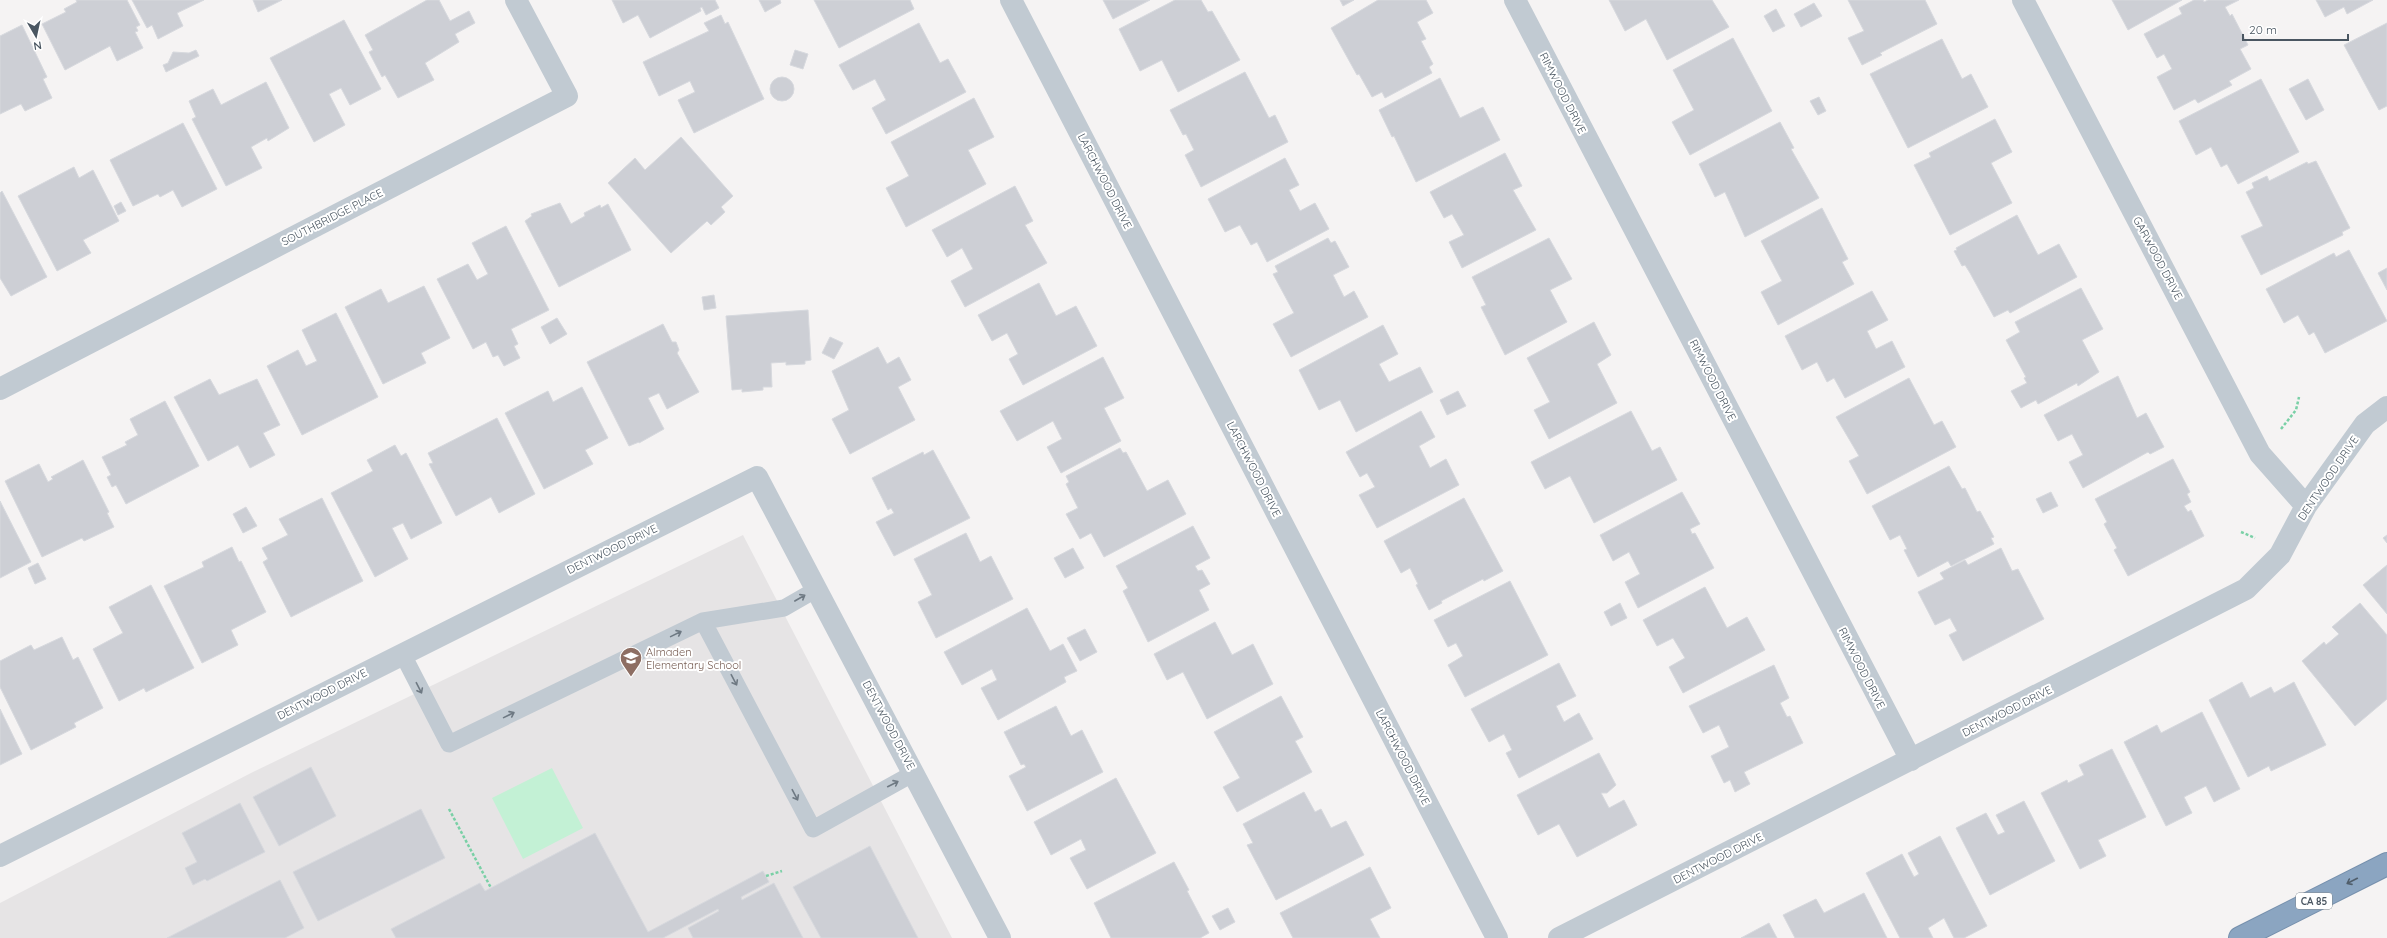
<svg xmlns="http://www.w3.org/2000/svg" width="2387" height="938" viewBox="0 0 2387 938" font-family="Quicksand,sans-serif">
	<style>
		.education { fill: #e6e4e5 }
		.green { fill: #c3f1d5 }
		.building { fill: #cdcfd5; stroke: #d7d9de }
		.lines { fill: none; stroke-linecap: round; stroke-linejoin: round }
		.highway-casing { stroke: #7690ad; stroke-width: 24 }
		.path { stroke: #7ad0a6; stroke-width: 2.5; stroke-dasharray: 3 2; stroke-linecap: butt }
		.lane { stroke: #c1cad2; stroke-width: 17 }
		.street { stroke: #c1cad2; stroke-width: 22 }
		.highway { stroke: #8ba5c1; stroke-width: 22 }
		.oneway { stroke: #6e7983 }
		.oneway2 { stroke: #505e6b }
		.labels { text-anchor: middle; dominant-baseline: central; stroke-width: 4; stroke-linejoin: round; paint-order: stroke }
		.shield { fill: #fff; stroke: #808990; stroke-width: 1 }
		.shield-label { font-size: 10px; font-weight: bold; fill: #4a5661 }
		.street-label { font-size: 11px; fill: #4a5661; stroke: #fff }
		.education-label { font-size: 11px; fill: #785e54; stroke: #fff; text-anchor: start }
	</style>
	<rect width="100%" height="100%" fill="#f5f3f3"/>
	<path class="education" d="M743 535 952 938H0V903L251 773Z"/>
	<path class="green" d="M552 768 583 828 523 859 492 798Z"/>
	<path class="building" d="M76 0H127L140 25 136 27 138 31 135 32 143 48 117 61 110 46 65 70 42 24 66 12 64 9 77 2Z
		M132 0H204L177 13 183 26 158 39 152 25 147 28Z
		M253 0H282L258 12Z
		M427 0H439L450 21 469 11 475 23 455 34 459 42 425 63 434 80 398 98 385 75 382 77 369 52 373 50 365 35Z
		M612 0H715L719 8 706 15 702 7 700 8 701 11 650 38 638 15 623 23Z
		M759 0H780L781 3 765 12Z
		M814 0H910L914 9 839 48Z
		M1103 0H1150L1113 19Z
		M1175 0H1201L1208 12 1212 11 1240 60 1178 92 1162 60 1140 71 1119 29Z
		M1340 0H1354L1343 6Z
		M1378 0H1426L1433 13 1417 22 1426 39 1421 41 1433 64 1429 67 1432 73 1385 98 1382 92 1372 97 1359 74 1357 75 1331 28Z
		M1609 0H1712L1729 27 1667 60 1646 19 1625 31Z
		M1848 0H1925L1937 24 1880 53 1882 55 1862 65 1848 38 1864 31Z
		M2112 0H2182L2128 30Z
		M2194 0H2203L2204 2 2208 0H2239L2225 7 2230 16 2232 14 2248 45 2240 49 2251 69 2229 81 2232 85 2198 103 2195 99 2174 110 2157 77 2172 69 2164 54 2157 58 2144 34 2182 14 2179 8Z
		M2316 0H2373L2347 14 2344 7 2325 17Z
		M1814 3 1822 16 1801 27 1794 14Z
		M1776 9 1785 26 1773 32 1764 16Z
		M721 15 725 24 728 22 764 99 694 133 678 100 695 92 690 81 659 96 643 62 709 31 704 23Z
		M344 20 381 89 350 105 341 88 329 94 345 125 314 142 270 58Z
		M919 23 940 63 948 59 966 92 886 134 872 108 886 100 875 79 853 90 839 65Z
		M2387 23V106L2379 110 2344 45Z
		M22 25 47 77 43 79 52 98 25 111 21 104 0 114V36Z
		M1733 38 1772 111 1690 155 1672 122 1694 110 1673 70Z
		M1942 39 1962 79 1971 74 1988 107 1908 148 1870 74Z
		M196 50 199 56 166 72 163 65 168 63 173 52 189 53Z
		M795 50 808 54 803 69 790 65Z
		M1245 72 1269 118 1275 115 1288 142 1201 187 1185 155 1194 150 1186 134 1183 135 1170 110Z
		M770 89a12 12 0 1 1 24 0a12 12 0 1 1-24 0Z
		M1440 78 1460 118 1483 107 1500 140 1416 182 1394 136 1392 137 1379 110Z
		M2261 79 2299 152 2238 184 2227 164 2221 167 2211 147 2196 155 2179 121Z
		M2308 79 2324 110 2306 120 2289 89Z
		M266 82 289 128 268 141 267 138 251 147 262 168 226 186 192 119 196 117 189 101 213 89 221 105Z
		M1819 97 1826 111 1818 115 1810 101Z
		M974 98 994 137 968 150 986 184 906 227 886 188 909 176 891 142Z
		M1995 119 2012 152 1991 163 2012 203 1950 235 1914 165 1931 157 1929 153Z
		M1780 122 1794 148 1791 149 1819 198 1745 237 1725 192 1715 197 1699 164Z
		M183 123 217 189 182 207 173 190 160 197 158 194 133 206 110 160Z
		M681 137 733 196 721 207 725 212 711 225 707 221 671 253 608 183 635 158 645 170Z
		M1505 153 1522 186 1513 190 1536 230 1462 268 1449 242 1464 235 1452 214 1444 218 1430 192Z
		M1285 158 1299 185 1289 190 1300 211 1315 203 1329 229 1267 262 1257 242 1251 245 1240 225 1225 232 1208 199Z
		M2316 161 2350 228 2342 232 2343 235 2261 275 2241 236 2263 226 2246 192 2254 188 2252 183 2267 176 2269 181 2307 162 2308 164Z
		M74 167 79 178 93 170 119 221 83 240 91 253 57 271 18 196Z
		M1015 186 1033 221 1025 225 1047 263 965 307 951 281 973 269 962 248 947 257 932 230Z
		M2 191 47 277 11 296 0 278V193Z
		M121 202 126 211 118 215 114 206Z
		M560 203 571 224 585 216 584 213 600 205 601 208 608 204 631 250 559 287 525 221 532 216 531 214Z
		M1822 208 1848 259 1842 262 1854 284 1778 325 1761 292 1782 281 1761 241Z
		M2017 215 2038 255 2059 244 2077 277 2010 313 2008 310 1994 317 1970 273 1965 265 1962 266 1954 251 1957 250 1956 248Z
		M506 226 549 310 511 329 518 344 514 346 520 358 504 366 498 355 493 357 486 342 473 349 437 279 468 264 477 280 488 274 472 243Z
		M1328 238 1331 243 1335 241 1349 267 1333 275 1344 297 1354 291 1368 317 1291 357 1273 324 1294 313 1273 274 1278 272 1275 266Z
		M1549 238 1572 279 1550 290 1567 322 1505 355 1481 307 1486 305 1472 277Z
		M2349 250 2387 321 2325 353 2314 332 2309 335 2298 315 2284 323 2266 289 2334 253 2336 257Z
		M2387 268V290L2378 273Z
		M1039 283 1056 316 1076 306 1097 346 1023 385 1009 359 1018 354 1007 333 992 341 978 315Z
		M424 286 450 338 421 353 426 363 383 384 345 307 381 289 388 303Z
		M2081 288 2103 329 2082 340 2099 372 2078 386 2077 383 2038 404 2036 400 2021 408 2011 391 2027 383 2024 378 2026 377 2006 340 2020 332 2015 322Z
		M1872 291 1888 320 1867 331 1876 349 1892 341 1905 367 1845 398 1834 378 1827 382 1817 362 1802 370 1785 336Z
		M714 295 716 308 704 310 702 297Z
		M808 310 811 360 805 361V364L786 365V362L771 363 772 387H763V390L742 392V389L732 390 726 316Z
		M336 313 378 397 302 435 267 366 298 350 306 366 317 361 302 330Z
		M557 318 567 334 550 344 541 327Z
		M1594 322 1611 355 1597 364 1617 403 1549 439 1534 410 1550 402 1527 358Z
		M663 324 672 342H676L679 350 677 353 699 392 667 409 659 393 648 398 664 429 639 443V442L629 446 587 362Z
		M1383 325 1398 354 1379 364 1389 382 1420 367 1433 392 1356 432 1340 400 1319 410 1299 370Z
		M830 337 843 343 834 359 822 353Z
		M878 347 887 364 899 357 911 380 898 387 915 420 850 454 832 419 849 410 832 371Z
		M1103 357 1124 398 1104 408 1121 441 1061 473 1047 447 1062 439 1053 421 1017 441 1000 411Z
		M2118 376 2137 418 2146 413 2164 447 2150 454 2148 452 2083 488 2069 462 2083 455 2072 434 2058 441 2044 415Z
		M1909 378 1934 425 1942 421 1956 447 1867 494 1849 461 1859 456 1836 417Z
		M210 379 219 395 257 379 280 425 263 433 275 455 250 468 238 445 208 461 174 397Z
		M582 387 608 438 585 450 593 464 544 489 505 413 548 391 553 402Z
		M1458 391 1466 406 1447 415 1440 400Z
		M165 401 199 466 126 504 116 485 112 487 107 477 111 475 102 457 127 445 125 442 138 435 130 419Z
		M1421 411 1435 437 1419 446 1430 468 1446 459 1459 485 1377 528 1359 495 1375 487 1367 473 1360 477 1346 452Z
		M1631 411 1652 451 1660 447 1677 480 1594 523 1570 476 1545 489 1531 462Z
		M497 418 535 494 499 513 491 497 456 516 429 464 433 463 428 453Z
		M395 445 401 456 406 453 442 523 411 539 403 523 392 528 408 559 375 577 331 493 373 471 367 460Z
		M1120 448 1123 453 1126 452 1147 491 1168 480 1186 514 1104 557 1091 533 1080 539 1066 514 1078 508 1066 484 1069 482 1066 476Z
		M933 450 970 518 894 556 876 522 894 513 891 508 888 510 872 478 923 452 924 455Z
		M2173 459 2190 492 2187 494 2191 502 2184 506 2188 512 2191 510 2204 536 2128 576 2114 550 2117 548 2104 524 2107 522 2095 499Z
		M83 460 109 512 107 513 114 527 84 541 82 538 42 557 5 481 39 464 48 482 53 479 51 477Z
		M1949 466 1962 489 1965 488 1977 512 1980 511 1994 537 1991 538 1994 544 1951 566 1948 561 1918 577 1904 550 1907 549 1900 535 1890 540 1872 506Z
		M1682 492 1700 524 1690 529 1692 534 1695 533 1714 568 1638 608 1625 582 1640 574 1629 552 1613 561 1600 535Z
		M2051 492 2058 506 2043 513 2036 499Z
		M322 498 363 581 291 617 263 562 268 559 262 548 288 535 279 519Z
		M1464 498 1503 571 1484 581 1483 579 1441 601 1442 603 1429 610 1416 585 1418 584 1410 568 1401 573 1384 541Z
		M0 501 31 562 0 578Z
		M246 507 257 526 243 533 233 514Z
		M1193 526 1210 558 1195 566 1198 571 1202 570 1210 584 1199 590 1209 610 1148 642 1123 591 1128 588 1116 566Z
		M966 533 980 562 991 556 1013 599 936 638 918 602 932 595 914 559Z
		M2387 535V543L2383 538Z
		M232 547 239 562 241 561 266 612 231 630 238 645 202 663 164 586 204 567 202 562Z
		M1073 548 1084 568 1065 578 1054 558Z
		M2001 548 2012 571 2018 569 2044 619 1963 661 1949 635 1957 631 1950 618 1935 625 1918 592 1944 579 1940 573 1965 560 1968 565Z
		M38 563 46 579 35 584 28 568Z
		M2387 565V614L2363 585Z
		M1510 581 1548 655 1465 697 1448 665 1463 656 1456 643 1448 647 1434 620Z
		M151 585 194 668 146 692 144 688 119 701 93 649 123 633 109 607Z
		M1705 587 1727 628 1747 617 1765 650 1683 693 1669 667 1685 658 1673 638 1657 646 1643 620Z
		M1620 603 1627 618 1611 626 1604 612Z
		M2360 603 2387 635V699L2355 726 2302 661 2324 642 2326 645 2339 634 2332 627Z
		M1027 608 1050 651 1063 644 1077 671 1064 677 1066 682 998 720 981 688 997 680 992 669 962 685 944 652Z
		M1215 622 1232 655 1253 644 1273 684 1207 719 1183 672 1167 680 1154 654Z
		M1085 629 1097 652 1080 661 1067 638Z
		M62 637 73 660 78 657 103 708 74 723 76 727 31 750 0 687V661L31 645 34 650Z
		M1559 663 1576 696 1556 706 1564 722 1579 713 1593 739 1519 778 1506 753 1512 750 1504 734 1489 742 1471 709Z
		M1774 665 1789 698 1780 703 1787 717 1790 716 1803 743 1744 772 1750 784 1735 792 1730 780 1724 783 1711 756 1729 747 1719 725 1703 733 1689 706Z
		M2242 682 2250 698 2271 687 2274 693 2294 682 2326 745 2271 771 2269 766 2248 777 2209 700Z
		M1281 696 1303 737 1295 741 1312 772 1237 812 1223 787 1240 778 1214 732Z
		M1056 706 1071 736 1082 730 1103 772 1027 811 1009 776 1026 767 1024 764 1021 765 1004 732Z
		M0 709 22 754 0 765Z
		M2202 712 2240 789 2214 802 2206 786 2184 797 2192 813 2166 826 2124 742 2157 725 2161 733Z
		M2112 749 2146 817 2098 840 2106 856 2080 869 2041 793 2067 780 2068 783 2084 775 2079 765Z
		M1599 753 1616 785 1607 793H1601L1609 808 1624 800 1637 825 1577 857 1559 824 1538 835 1517 795Z
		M311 767 336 816 279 846 253 797Z
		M1116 778 1156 853 1087 889 1070 858 1086 850 1081 839 1051 855 1034 822Z
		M1304 792 1315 812 1321 809 1331 828 1346 821 1364 855 1276 900 1247 845 1253 843 1243 824Z
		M2024 801 2055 861 1990 895 1956 828 1986 813 1998 835 2005 832 1996 815Z
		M240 803 265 852 207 881 205 879 193 885 185 868 197 862 182 833Z
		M421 809 445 858 318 921 293 872Z
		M595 833 648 932 763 871 769 882 741 897 742 900 774 883 803 938H693L688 928 719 911 718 909 663 938H396L391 929 480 883 485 891Z
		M1940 836 1987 926 1964 938H1954L1944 918 1928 928 1933 938H1900L1866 873 1902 854 1914 877 1919 874 1908 853Z
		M870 846 918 938H821L793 887Z
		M1174 862 1189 890 1187 891 1209 933 1200 938H1111L1094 903Z
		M1370 867 1391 908 1370 919 1380 938H1293L1280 913Z
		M280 880 304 928 285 938H167Z
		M1864 893 1887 938H1795L1783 915 1816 899 1824 913Z
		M1228 908 1235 922 1220 930 1212 916Z
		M1769 923 1777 938H1741Z"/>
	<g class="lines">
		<g class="highway-casing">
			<path id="highway" d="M2240 938 2387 864"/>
		</g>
		<path class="path" d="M2281 429 2296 410 2299 397
			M2241 532 2255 538
			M449 809 491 888
			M766 876 782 871"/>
		<path class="lane" d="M703 621 813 829 914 773
			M402 653 449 744 703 621 784 608 817 589"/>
		<path class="street" d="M1011 0 1497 938
			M1515 0 1911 760
			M2023 0 2260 454 2306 506
			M0 389 567 96 516 0
			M0 856 757 477 1000 938
			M1559 938 2246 589 2280 555 2306 506 2365 424 2387 407"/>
		<use href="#highway" class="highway"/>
	</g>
	<defs><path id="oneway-shaft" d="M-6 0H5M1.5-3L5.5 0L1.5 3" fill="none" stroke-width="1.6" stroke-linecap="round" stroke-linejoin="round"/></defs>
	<g class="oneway">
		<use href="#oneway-shaft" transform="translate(800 598) rotate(-30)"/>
		<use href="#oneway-shaft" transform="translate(676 634) rotate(-26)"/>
		<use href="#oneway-shaft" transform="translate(734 680) rotate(62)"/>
		<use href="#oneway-shaft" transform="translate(419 688) rotate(63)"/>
		<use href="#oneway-shaft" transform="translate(509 715) rotate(-26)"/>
		<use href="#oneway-shaft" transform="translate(893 784) rotate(-27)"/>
		<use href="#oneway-shaft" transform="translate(795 795) rotate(62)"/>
	</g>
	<use class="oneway2" href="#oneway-shaft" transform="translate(2352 881) rotate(153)"/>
	<defs>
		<g id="school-pin" transform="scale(1.15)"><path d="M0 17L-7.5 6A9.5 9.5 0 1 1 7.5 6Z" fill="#8d6e63" stroke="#fff"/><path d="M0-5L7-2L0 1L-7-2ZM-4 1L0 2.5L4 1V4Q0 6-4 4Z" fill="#fff"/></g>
	</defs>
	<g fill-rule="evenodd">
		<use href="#school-pin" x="631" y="658"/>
	</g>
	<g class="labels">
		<rect class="shield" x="2296" y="893" width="36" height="16" rx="3"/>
		<g class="shield-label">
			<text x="2314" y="901">CA 85</text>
		</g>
		<g class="street-label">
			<text transform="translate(1563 93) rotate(63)">RIMWOOD DRIVE</text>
			<text transform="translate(1105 181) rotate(63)">LARCHWOOD DRIVE</text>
			<text transform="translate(332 217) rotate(-27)">SOUTHBRIDGE PLACE</text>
			<text transform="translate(2158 258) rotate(62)">GARWOOD DRIVE</text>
			<text transform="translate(1713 380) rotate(63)">RIMWOOD DRIVE</text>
			<text transform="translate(1254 469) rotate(63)">LARCHWOOD DRIVE</text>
			<text transform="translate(2328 478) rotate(-56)">DENTWOOD DRIVE</text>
			<text transform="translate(612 549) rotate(-26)">DENTWOOD DRIVE</text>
			<text transform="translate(1862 668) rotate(63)">RIMWOOD DRIVE</text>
			<text transform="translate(322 694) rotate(-27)">DENTWOOD DRIVE</text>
			<text transform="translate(2007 711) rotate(-27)">DENTWOOD DRIVE</text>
			<text transform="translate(889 725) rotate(62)">DENTWOOD DRIVE</text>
			<text transform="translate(1403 757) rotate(63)">LARCHWOOD DRIVE</text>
			<text transform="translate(1718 858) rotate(-27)">DENTWOOD DRIVE</text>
		</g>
		<g class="education-label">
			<text x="646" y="652">Almaden<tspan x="646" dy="13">Elementary School</tspan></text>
		</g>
	</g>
	<g transform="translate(36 36) rotate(171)" stroke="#ffffff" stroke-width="3" paint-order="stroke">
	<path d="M0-3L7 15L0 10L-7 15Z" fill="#4a5661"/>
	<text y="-6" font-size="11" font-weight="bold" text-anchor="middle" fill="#4a5661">N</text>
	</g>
	<path d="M2243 34v6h105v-6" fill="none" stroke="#4a5661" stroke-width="2"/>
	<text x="2249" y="34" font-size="12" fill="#4a5661" stroke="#ffffff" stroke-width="3" paint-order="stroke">20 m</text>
</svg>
